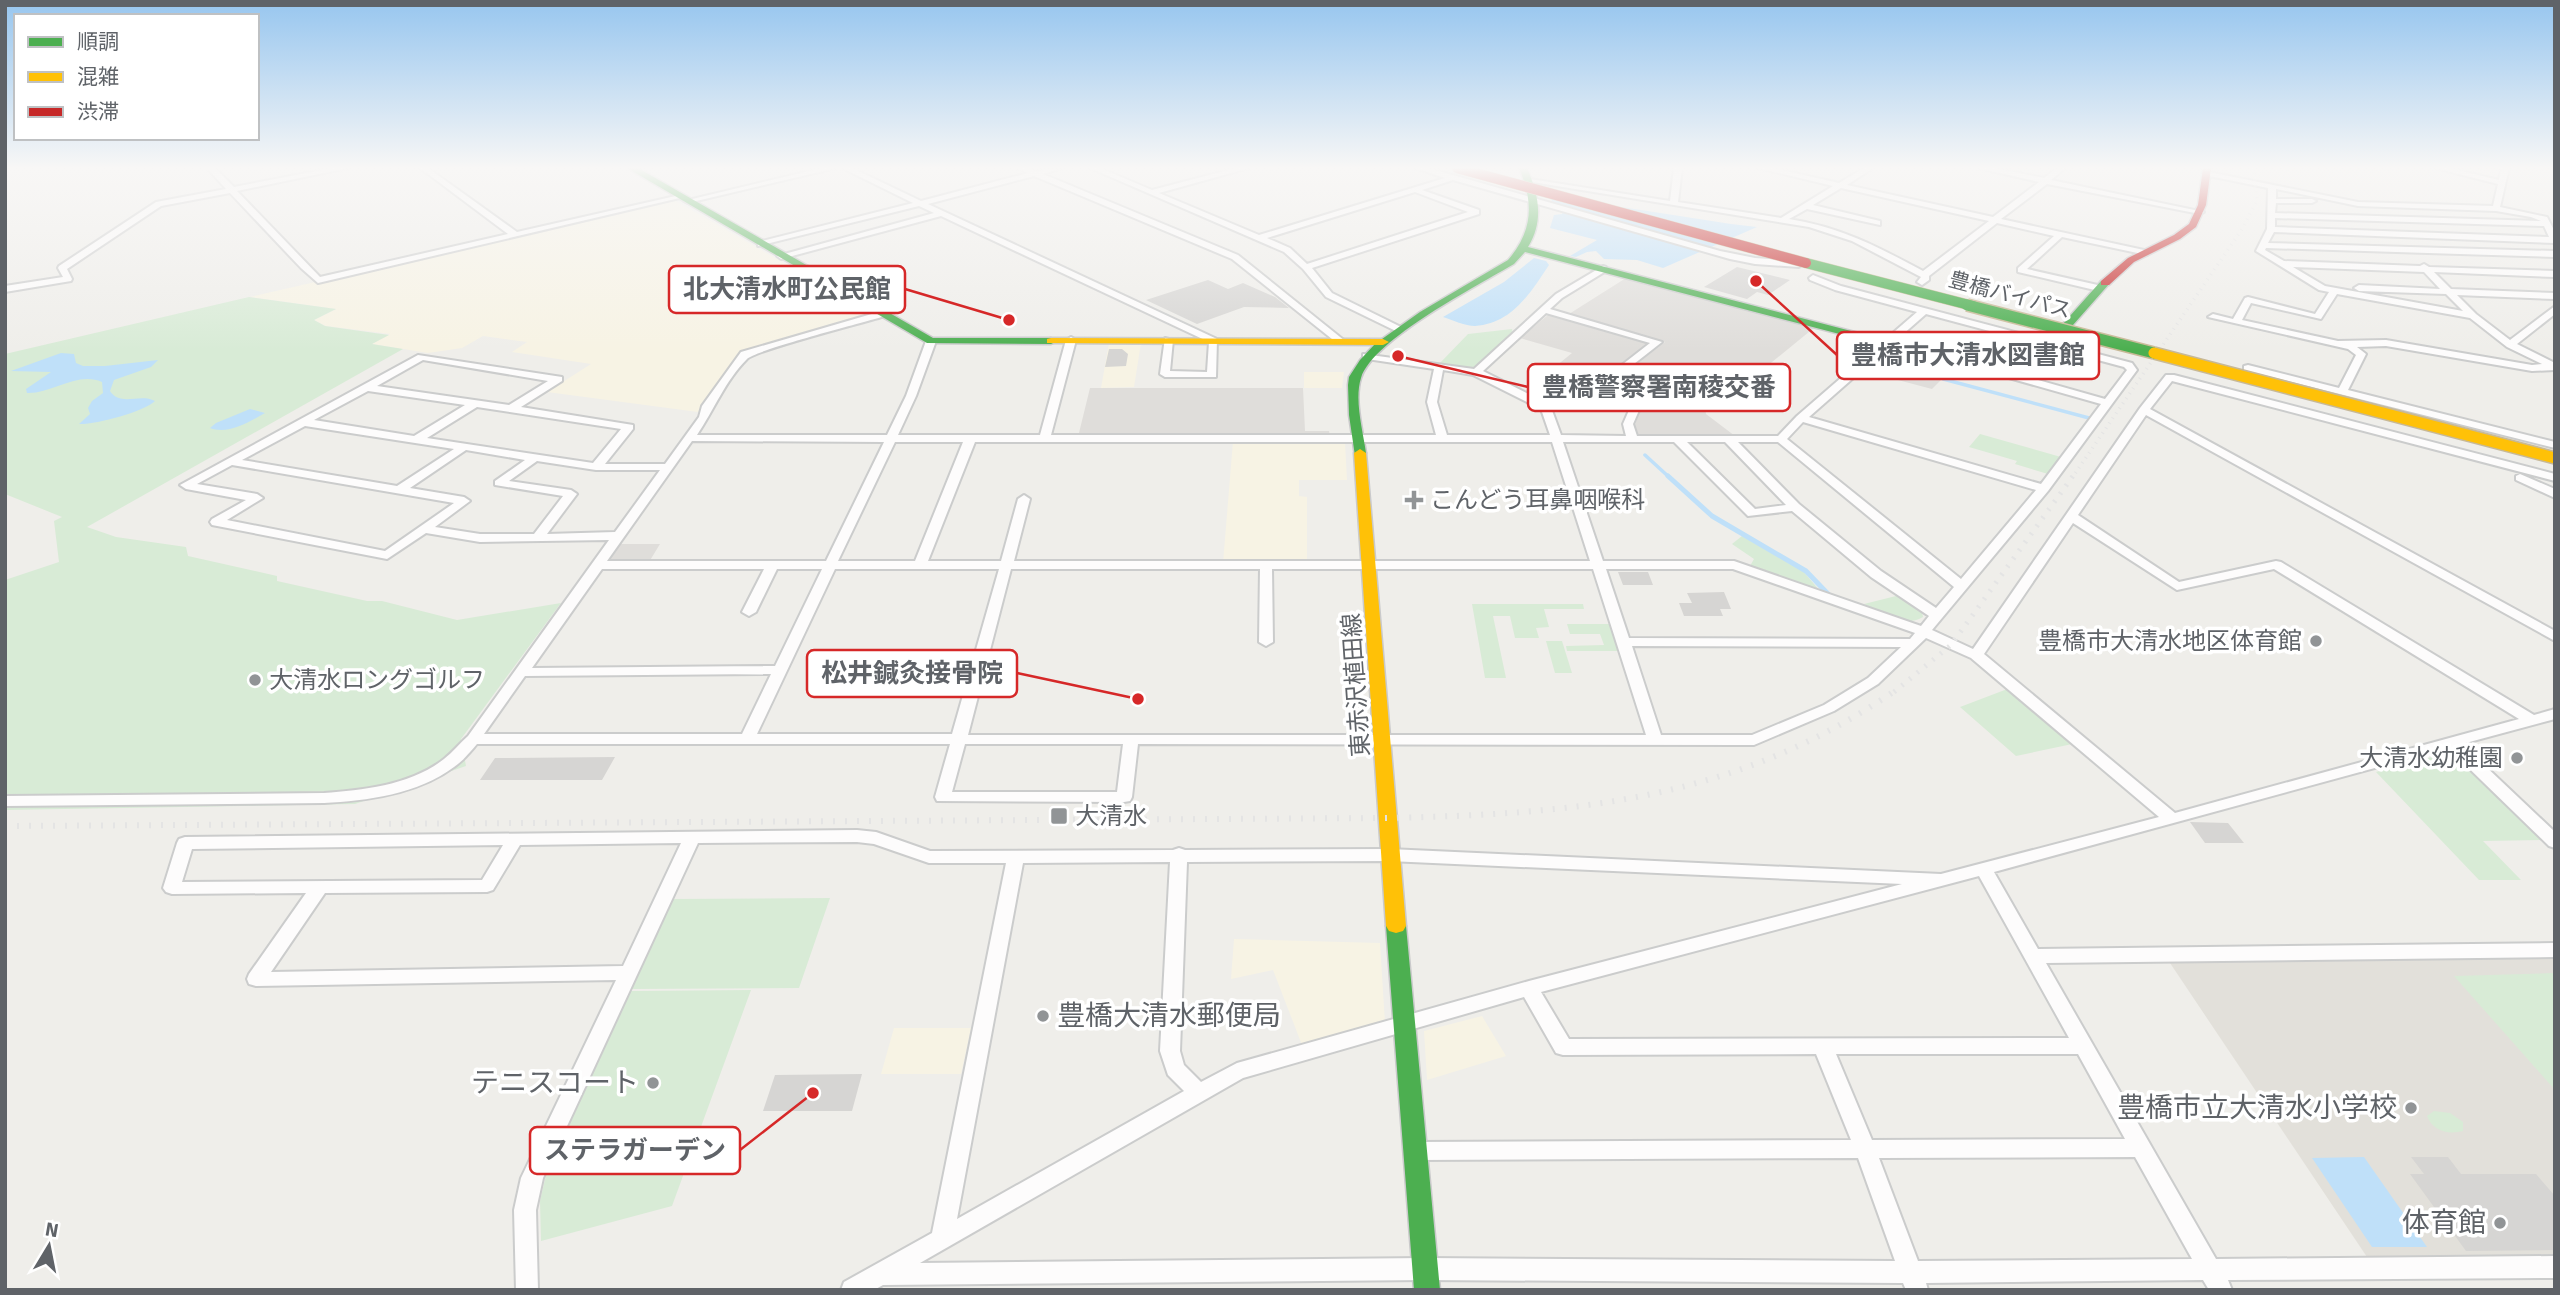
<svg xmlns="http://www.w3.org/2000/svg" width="2560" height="1295" viewBox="0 0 2560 1295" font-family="Signika,'Noto Sans JP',sans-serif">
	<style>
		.commercial { fill: #f7f3e4 }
		.industrial { fill: #dfddda }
		.education { fill: #e2e0da }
		.green { fill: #d8ebd6 }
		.water { fill: #bfe0f9 }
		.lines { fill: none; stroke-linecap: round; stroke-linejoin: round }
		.stream-far1 { stroke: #bfe0f9; stroke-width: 3.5 }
		.stream { stroke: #bfe0f9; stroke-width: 5 }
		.building { fill: #d6d5d3 }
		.street-casing { stroke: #cbcccc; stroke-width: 4 }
		.fast-casing { stroke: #cacacb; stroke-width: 3 }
		.slow-casing { stroke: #cacacb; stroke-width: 3 }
		.jam-casing { stroke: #cacacb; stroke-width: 3 }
		.street { fill: #fdfcfc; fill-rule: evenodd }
		.fast { fill: #4caf50; fill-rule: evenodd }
		.slow { fill: #ffc107; fill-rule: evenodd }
		.jam { fill: #c62828; fill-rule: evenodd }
		.rail-far2 { stroke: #e4e4e4; stroke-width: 3.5; stroke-dasharray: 1 5; stroke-linecap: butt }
		.rail-far1 { stroke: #e4e4e4; stroke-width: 5; stroke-dasharray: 2 8; stroke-linecap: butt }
		.rail { stroke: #e4e4e4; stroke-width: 6; stroke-dasharray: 2 10; stroke-linecap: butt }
		.fast-bridge-far1-casing { stroke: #c8b996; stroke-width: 11; stroke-linecap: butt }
		.fast-bridge-casing { stroke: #c8b996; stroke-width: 14; stroke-linecap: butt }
		.slow-bridge-casing { stroke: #c8b996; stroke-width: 14; stroke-linecap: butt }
		.jam-bridge-casing { stroke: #c8b996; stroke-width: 11; stroke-linecap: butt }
		.fast-bridge-far1 { stroke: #4caf50; stroke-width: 10 }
		.fast-bridge { stroke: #4caf50; stroke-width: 11 }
		.slow-bridge { stroke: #ffc107; stroke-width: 11 }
		.jam-bridge { stroke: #c62828; stroke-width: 10 }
		.poi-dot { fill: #919496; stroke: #fff; stroke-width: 2.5 }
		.labels { text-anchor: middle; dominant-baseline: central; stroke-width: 7; stroke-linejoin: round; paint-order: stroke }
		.far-street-label { font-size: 21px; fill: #5f6368; stroke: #fff }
		.poi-label { font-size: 24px; fill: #5f6368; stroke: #fff; text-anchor: start }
		.street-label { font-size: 24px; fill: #5f6368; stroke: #fff }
		.near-poi-label { font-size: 28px; fill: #5f6368; stroke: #fff; text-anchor: end }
		.leader { fill: none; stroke: #d62828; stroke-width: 2.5 }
		.callout-dot { fill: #d62828; stroke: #fff; stroke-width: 2.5 }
		.callout { fill: #fff; stroke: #d62828; stroke-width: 2.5 }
		.callout-label { font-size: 26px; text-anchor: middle; font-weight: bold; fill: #5f6368 }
	</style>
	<rect width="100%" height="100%" fill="#efeeea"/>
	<path class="commercial" d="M674 200 871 313 742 351 698 412 547 392 591 364 512 352 527 342 483 336 462 348 428 353 372 344 390 334 326 326 314 320 336 309 250 297Z
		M1109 343H1141L1134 387 1101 388Z
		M1304 372H1344L1342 388H1304Z
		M1233 441 1345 442 1347 480H1299V496L1307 497V563H1223Z
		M1234 939 1380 943 1385 1023 1302 1045 1273 970 1231 979Z
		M1482 1016 1506 1056 1427 1080 1424 1031Z
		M894 1028H971L961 1074H881Z"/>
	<path class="industrial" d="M1626 278 1815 327 1728 398 1703 391 1706 414 1735 436H1638L1634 427 1644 400 1634 381 1625 372 1665 342 1569 314Z
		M1548 315 1650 343 1612 372 1619 378 1631 402 1629 408 1548 407 1522 394 1572 353 1520 338Z
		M1886 347 1956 365 1932 389 1860 370Z
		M1090 388H1303L1305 431H1329L1330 437H1078Z
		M617 544H660L649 562H605Z"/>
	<path class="education" d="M2555 955V1256L2367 1257 2168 960Z"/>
	<path class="green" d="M249 297 336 309 314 320 325 326 389 335 372 344 403 349 87 527 116 537 186 547 188 556 277 576V581L367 601H382L457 620 561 603 461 739 466 766 355 804 5 810V580L59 562 54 521 62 517 5 494V354Z
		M1512 329 1513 335 1473 369 1439 364 1468 334Z
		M1980 434 2061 457 2048 474 2015 464 2017 461 1969 447Z
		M1742 536 1803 571 1820 591 1750 566 1754 559 1732 544Z
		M1900 595 1922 612 1923 617C1902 629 1882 612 1864 604Z
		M1472 604H1583L1584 609H1544L1549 627 1536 628 1539 638H1515L1510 616H1493L1506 678H1485Z
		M1567 624H1611L1620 651H1567L1566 646 1604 645 1600 634H1570Z
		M1546 641H1562L1572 673H1555Z
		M2010 688 2077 743 2016 756 1960 707Z
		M2455 751 2547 840 2483 841 2521 880H2479L2376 772Z
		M830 898 799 988 631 989 672 899Z
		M2555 973V1090L2454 976Z
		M751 990 672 1206 541 1241 540 1201 546 1175 631 991Z
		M2434 1111 2450 1113 2463 1122V1131C2448 1135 2433 1131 2427 1116Z"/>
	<path class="water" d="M1551 196 1731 224 1757 227 1663 268 1637 260 1604 259 1596 251 1587 252 1576 257 1570 256 1597 240 1550 228 1554 215 1562 214 1565 208 1552 204Z
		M1534 258 1546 261 1549 265C1531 292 1512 324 1475 326 1465 326 1453 320 1443 317L1504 282Z
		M61 353 74 354 76 363 83 366H105L158 360 151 367 114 380 110 391C120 407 140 393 155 401 144 412 94 425 79 424L90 414 88 408 92 401 103 393 102 382C77 371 52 394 27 393L26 389 51 372 11 371Z
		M250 409 265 413C249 422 228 435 210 428L216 423Z
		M2363 1157H2364L2427 1247H2372L2312 1158Z"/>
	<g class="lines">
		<path class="stream-far1" d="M1953 364 1957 365 1943 379 2089 418
			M1645 455 1670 478"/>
		<path class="stream" d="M1668 476 1712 516 1806 571 1830 596"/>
	</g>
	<path class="building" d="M1737 267 1790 280 1768 295 1757 292 1747 299 1704 287Z
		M1208 280 1228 289 1243 283 1275 297 1289 308 1244 307 1197 324 1146 300Z
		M1109 349H1122L1128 354 1126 366 1105 367Z
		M1618 572H1648L1653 585H1623Z
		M1724 592 1731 609H1720L1723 616H1684L1679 603H1692L1687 593Z
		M615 757 602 780H480L495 758Z
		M2190 822 2228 823 2244 843H2205Z
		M862 1074 852 1111H763L775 1075Z
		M2411 1157H2448L2461 1174H2536L2555 1196V1250L2466 1251 2410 1174H2424Z"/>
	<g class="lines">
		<g class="street-casing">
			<path id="street" d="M207 168H215L234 187 332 168H348L237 191 320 277 508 234 420 168H428L517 232 680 195 684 197 318 283 301 268 230 193 161 206 67 269 72 279 71 281 5 292V286L63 277 58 268 59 266 156 202 226 189Z
				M822 168H836L688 203 684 201Z
				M842 168H852L921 201 1028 173 1018 168H1028L1036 171 1061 168 1043 174 1238 255 1345 341 1337 343 1232 259 1034 176 928 204 1217 339 1216 377H1165L1160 374 1165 338 1173 340 1170 371 1207 372 1209 342 941 216 781 259 777 256 934 213 919 206 758 246V242L913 203Z
				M1090 168H1100L1152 190 1236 168H1249L1159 193 1259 235 1445 178 1415 168H1428L1720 251 1755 258 1799 261 1803 264 1799 267 1755 264 1730 259 1453 180 1422 190 1479 210V214L1312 268 1332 293 1403 328 1405 330 1400 333 1326 297 1303 269 1284 252ZM1415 192 1468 212 1307 264 1290 248 1267 238Z
				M1674 168H1682L1678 202 1781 218 1833 186 1758 168H1773L1839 183 1864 168H1873L1847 185 1993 217 2039 182 1978 168H1994L2044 178 2057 168H2065L2051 180 2204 212 2200 214 2047 184 2001 219 2144 250 2148 253 2147 255 2062 237 2027 269 2102 286V290L2099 291 2018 272V268L2054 236 1997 223 1929 276V280L1922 285 1917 282 1921 277 1852 241 1809 227 1526 181 1530 179 1670 201ZM1841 188 1989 221 1923 271C1878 247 1841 227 1789 219L1807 209 1880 225V221L1813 205Z
				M2435 168H2449L2499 180 2501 168H2509L2500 207 2547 217 2555 232V243L2274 232 2268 243 2555 251V257L2266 248 2265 250 2284 261 2420 266 2424 264 2429 267 2555 271V277L2434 272 2451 289 2555 293V299L2457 295 2476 314 2510 340 2555 306V314L2517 344 2555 363V370L2532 371 2386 346 2357 347 2366 354 2348 390 2555 442V448L2244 370V366L2248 365 2339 388 2356 355 2348 349 2208 317 2213 314 2233 319 2245 298 2248 297 2315 314 2329 292 2319 290 2256 251 2267 229 2268 188 2204 175V171L2358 202 2493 206 2498 184ZM2276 189 2358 206 2496 211 2531 217 2541 221 2275 213 2276 203H2312L2316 201 2312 199H2276ZM2275 218 2544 226 2549 237 2275 227ZM2293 267 2424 272 2440 289 2359 285 2354 288 2359 291 2446 294 2463 311 2325 286ZM2337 294 2470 318 2507 347 2542 364 2532 365 2386 340 2338 341 2242 320 2251 303 2321 319Z
				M1603 266 1606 267V271L1562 298 1550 309 1662 342 1625 371 1633 379 1644 399 1633 424 1637 436H1778L1797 416 1917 312 1835 290 1810 280 1809 278 1813 275 1841 286 2132 363 2137 370 2048 491 1932 630 1973 649 2140 408 2166 375H2174L2555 474V481L2172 381 2150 409 2555 631V641L2146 415 2078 515 2179 582 2276 561 2281 562 2534 715 2555 709V719L2462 744 2555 832V848L2549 846 2448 748 1994 872 2038 949 2555 943V957L2046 963 2216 1259 2555 1256V1278L2228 1280 2232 1290H2209L2203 1280 1926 1283 1928 1290H1906L1903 1283 1425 1280 883 1285 874 1290H841L844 1282 932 1233 1006 863H929L874 844 857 842 698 843 543 1178 536 1210 538 1290H516L514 1210 521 1178 616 980 256 986 249 984 247 979 249 974 306 893 172 894 166 892 163 888 177 843 179 839 185 837 857 830 876 832 930 851 1173 850 1179 848 1185 850 1389 849 1941 874 2159 817 1971 658 1926 638 1878 684 1834 711 1754 745 1138 744 1132 797 1130 801 1124 802 937 801 935 797 950 744H477C470 752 463 761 454 767 418 794 367 801 324 803L5 806V796L324 793C364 790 411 785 444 759 453 752 460 743 468 736L609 540 480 542 426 533 387 559 212 525 210 522 212 519 246 500 186 489 180 485 418 355 562 377V381L521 407 633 425V429L605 464H665L699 417 702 406 741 352 882 311 887 314 885 316C866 322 755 350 747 359 725 381 714 410 697 435H887L906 396 926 341 931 338 936 341 916 396 898 435H1040L1066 340 1071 337 1076 340 1051 435H1436L1427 402 1434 369 1367 359 1363 358V354L1474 369 1556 294ZM1546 313 1650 343 1614 371 1625 382 1634 399 1623 424 1626 436 1561 435 1550 405 1483 371ZM1926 314 2124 367 2127 370 2105 399 2017 374H2009V378L2101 404 2041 484 1809 417ZM423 360 548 381 509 405 377 386ZM1443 370 1473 375 1541 409 1550 435H1447L1437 402ZM368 391 465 405 414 436 314 420ZM477 407 621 429 593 463 427 438ZM1803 422 2036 490 1961 579 1787 439ZM305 426 454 449 397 486 242 460ZM692 441 884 442 826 561H607ZM895 442H963L915 561H838ZM975 442H1552L1590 561H1014L1030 499 1024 495 1018 499 1001 561H928ZM1563 442H1674L1748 516 1792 511 1871 577 1929 616 1921 626 1734 561H1603ZM1687 442H1725L1786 505 1755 509ZM1738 442H1778L1954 587 1936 608 1881 571 1799 504ZM466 450 525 460 495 481V485L563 496 534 534H480L435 527 470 501 464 497 410 488ZM537 461 596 470H660L615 532 547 534 577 494 571 490 509 481ZM232 465 454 503 385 551 227 520 263 498 257 494 197 484ZM2073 523 2177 590 2274 569 2519 719 2175 813 1984 654ZM602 569H764L742 612 749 616 756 612 777 569H822L775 666 532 668ZM835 569H999L952 734H757ZM1011 569H1260L1259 642 1266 646 1273 642 1272 569H1593L1646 735H968ZM1606 569H1733L1915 633 1910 639 1629 638ZM1632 646 1901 647 1868 678 1824 705 1752 735H1661ZM771 674 742 734H484L525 676ZM965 744H1123L1117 792H952ZM681 843 623 966 271 972 325 893 487 892 493 890 520 845ZM503 845 482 880 182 882 192 849ZM1389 861 1902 884 1529 981 1237 1063 1201 1082 1184 1065 1180 1051 1187 862ZM1170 862 1160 1051 1168 1075 1184 1091 957 1219 1023 863ZM1979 876 2069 1038 1569 1039 1541 992ZM1524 997 1556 1053 1563 1055 1816 1054 1851 1140 1416 1142 1409 1145 1406 1151 1409 1157 1416 1160 1858 1158 1895 1261 1425 1258 920 1263 1243 1078ZM1836 1054H2078L2125 1139 1872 1140ZM2135 1157 2192 1259 1918 1261 1879 1158Z
				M2520 474 2555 489V498L2516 480V476Z"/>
		</g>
		<g class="fast-casing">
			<path id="fast" d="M627 168H638L933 338H1051L1057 341 1051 344 927 343Z
				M1519 168H1527C1539 195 1544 221 1528 247L2005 371 2022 370 2101 281 2110 283 2029 375 2005 377 1525 252 1514 264C1479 285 1373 339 1361 378 1354 400 1363 431 1366 453L1360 457 1355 456 1349 415 1348 385 1349 377 1360 360 1375 344 1420 312 1508 260C1533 231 1534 203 1519 168Z
				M1396 919 1403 921 1406 926 1440 1290H1414L1386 926 1389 921Z"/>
		</g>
		<g class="slow-casing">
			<path id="slow" d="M1051 338 1383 339 1389 342 1383 345 1047 343V339Z
				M1360 449 1366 453 1406 926 1403 931 1396 933 1389 931 1386 926 1354 453Z"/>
		</g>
		<g class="jam-casing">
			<path id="jam" d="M2203 168H2211L2206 205 2196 227 2180 239 2134 262 2109 285H2101V281L2128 258 2174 235 2189 224 2198 205Z"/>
		</g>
		<use href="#street" class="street"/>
		<use href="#fast" class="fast"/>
		<use href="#slow" class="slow"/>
		<use href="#jam" class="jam"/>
		<path class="rail-far2" d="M2072 478 2242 229 2257 201 2254 168"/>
		<path class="rail-far1" d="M1894 692 1951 645 2073 476"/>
		<path class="rail" d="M5 826 1388 818C1577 814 1736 800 1896 690"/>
		<g class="fast-bridge-far1-casing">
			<path id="fast-bridge-far1" d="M1806 263 1973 306"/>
		</g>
		<g class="fast-bridge-casing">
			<path id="fast-bridge" d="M1967 305 2154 353"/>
		</g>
		<g class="slow-bridge-casing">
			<path id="slow-bridge" d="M2154 353 2555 458"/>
		</g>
		<g class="jam-bridge-casing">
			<path id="jam-bridge" d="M1457 168 1806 263"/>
		</g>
		<use href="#fast-bridge-far1" class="fast-bridge-far1"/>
		<use href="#fast-bridge" class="fast-bridge"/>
		<use href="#slow-bridge" class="slow-bridge"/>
		<use href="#jam-bridge" class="jam-bridge"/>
	</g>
	<linearGradient id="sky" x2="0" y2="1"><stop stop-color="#97c6ef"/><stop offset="0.48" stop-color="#f8f7f6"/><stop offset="1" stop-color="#f8f7f6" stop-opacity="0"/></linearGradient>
	<rect width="2560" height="350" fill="url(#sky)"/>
	<g class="poi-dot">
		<path d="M1410.5 489.5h7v7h7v7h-7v7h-7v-7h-7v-7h7z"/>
		<circle cx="2316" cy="641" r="7"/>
		<circle cx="255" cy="680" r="7"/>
		<circle cx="2517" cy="758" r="7"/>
		<rect x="1050" y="807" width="18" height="18" rx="3.5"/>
		<circle cx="1043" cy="1016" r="7"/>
		<circle cx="653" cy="1083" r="7"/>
		<circle cx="2411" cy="1108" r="7"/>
		<circle cx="2500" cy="1223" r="7"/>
	</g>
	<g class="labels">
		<g class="far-street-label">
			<text transform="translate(2010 295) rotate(15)">豊橋バイパス</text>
		</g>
		<g class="poi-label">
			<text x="1430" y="500">こんどう耳鼻咽喉科</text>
			<text x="2302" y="641" text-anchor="end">豊橋市大清水地区体育館</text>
			<text x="269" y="680">大清水ロングゴルフ</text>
			<text x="2503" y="758" text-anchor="end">大清水幼稚園</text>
			<text x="1075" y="816">大清水</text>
		</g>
		<g class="street-label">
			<text transform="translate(1356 685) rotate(-94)">東赤沢植田線</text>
		</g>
		<g class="near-poi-label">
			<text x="1057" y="1016" text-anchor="start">豊橋大清水郵便局</text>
			<text x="639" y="1083">テニスコート</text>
			<text x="2397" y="1108">豊橋市立大清水小学校</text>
			<text x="2486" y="1223">体育館</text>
		</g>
	</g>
	<path class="leader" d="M1009 320L905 289M1756 281L1837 355M1398 356L1528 387M1138 699L1017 673M813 1093L740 1150"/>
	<g class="callout-dot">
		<circle cx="1009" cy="320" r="7"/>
		<circle cx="1756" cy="281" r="7"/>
		<circle cx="1398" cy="356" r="7"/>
		<circle cx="1138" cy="699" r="7"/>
		<circle cx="813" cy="1093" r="7"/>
	</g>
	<g class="callout">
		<rect x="669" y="266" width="236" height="47" rx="7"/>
		<rect x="1837" y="332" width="262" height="47" rx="7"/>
		<rect x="1528" y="364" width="262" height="47" rx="7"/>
		<rect x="807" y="650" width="210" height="47" rx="7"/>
		<rect x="530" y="1127" width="210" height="47" rx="7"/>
	</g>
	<g class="callout-label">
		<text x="787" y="298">北大清水町公民館</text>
		<text x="1968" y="364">豊橋市大清水図書館</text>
		<text x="1659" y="396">豊橋警察署南稜交番</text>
		<text x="912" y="682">松井鍼灸接骨院</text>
		<text x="635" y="1159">ステラガーデン</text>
	</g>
	<rect width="2560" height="1295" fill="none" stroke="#5f6368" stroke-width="14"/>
	<rect x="14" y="14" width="245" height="126" fill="#ffffff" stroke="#bfc1c3" stroke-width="2"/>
	<rect x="28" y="37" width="35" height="10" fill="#4caf50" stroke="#bfc1c3" stroke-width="2"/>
	<text x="77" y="49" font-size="21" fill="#5f6368">順調</text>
	<rect x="28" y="72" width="35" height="10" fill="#ffc107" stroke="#bfc1c3" stroke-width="2"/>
	<text x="77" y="84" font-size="21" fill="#5f6368">混雑</text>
	<rect x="28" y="107" width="35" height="10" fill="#c62828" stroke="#bfc1c3" stroke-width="2"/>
	<text x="77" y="119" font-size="21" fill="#5f6368">渋滞</text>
	<g transform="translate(49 1246) rotate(10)" stroke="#ffffff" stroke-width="5" paint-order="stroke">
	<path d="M0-5L12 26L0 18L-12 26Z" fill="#5f6368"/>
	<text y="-10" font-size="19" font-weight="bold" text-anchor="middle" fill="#5f6368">N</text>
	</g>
</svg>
